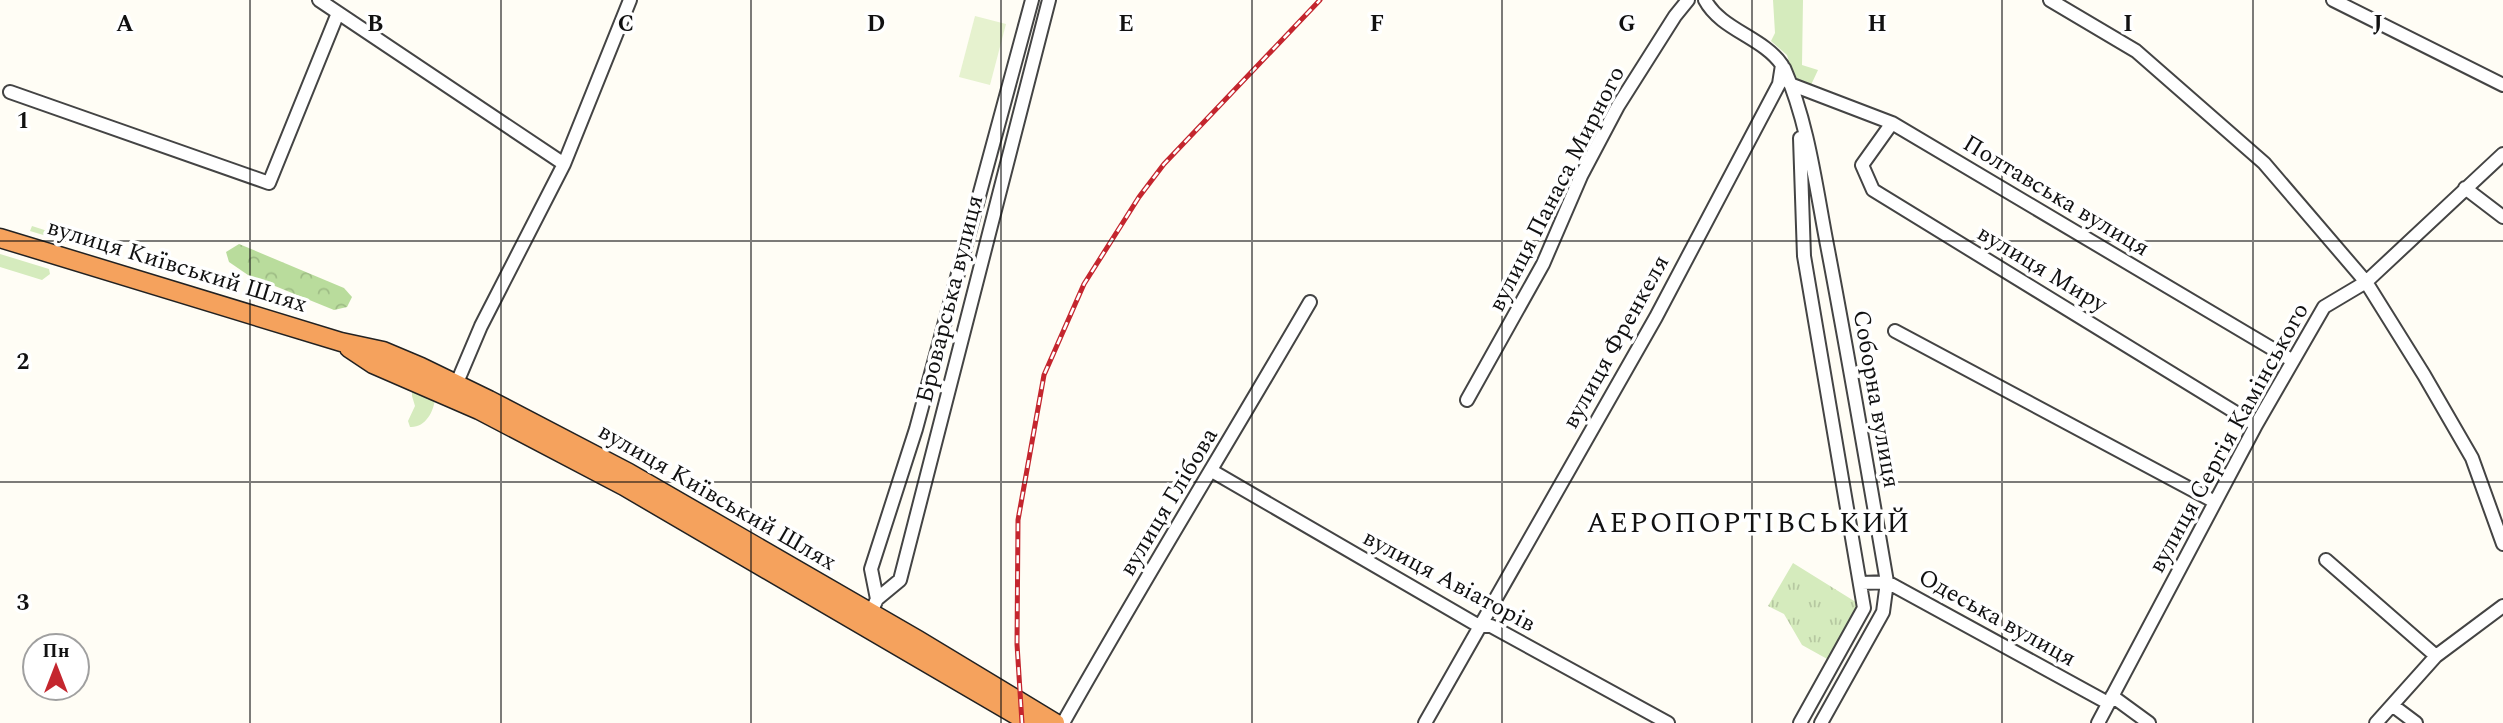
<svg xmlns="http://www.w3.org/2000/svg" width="2503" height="723" viewBox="0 0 2503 723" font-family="Spectral,serif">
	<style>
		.grass { fill: #d5ebbd }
		.forest { fill: url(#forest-crowns) }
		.park { fill: url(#park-tufts) }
		.pitch { fill: #e6f2cf }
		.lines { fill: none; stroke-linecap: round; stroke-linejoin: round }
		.minor-casing { stroke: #444; stroke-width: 16 }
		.highway-casing { stroke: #222; stroke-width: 21 }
		.minor { stroke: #fff; stroke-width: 12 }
		.highway { stroke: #f5a25d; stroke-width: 18 }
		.rail-casing { stroke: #c4262e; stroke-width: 5 }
		.rail { stroke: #fff; stroke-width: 2.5; stroke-dasharray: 8; stroke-linecap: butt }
		.grid { fill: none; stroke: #111; stroke-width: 2; stroke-opacity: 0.55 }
		.labels { text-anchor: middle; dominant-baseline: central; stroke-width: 7; stroke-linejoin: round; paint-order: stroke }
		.street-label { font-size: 24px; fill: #111; stroke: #fff }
		.quarter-label { font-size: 28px; letter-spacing: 2px; fill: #111; stroke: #fff }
		.grid-label { font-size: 23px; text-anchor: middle; font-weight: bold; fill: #111; stroke: #fff; stroke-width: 7; stroke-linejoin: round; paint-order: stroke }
	</style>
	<defs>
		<pattern id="forest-crowns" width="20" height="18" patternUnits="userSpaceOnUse" patternTransform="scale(1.75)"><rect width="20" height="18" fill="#b9dc9c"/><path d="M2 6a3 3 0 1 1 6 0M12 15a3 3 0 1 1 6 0" fill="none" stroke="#9ebc85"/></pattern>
		<pattern id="park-tufts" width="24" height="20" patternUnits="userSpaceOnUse" patternTransform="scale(1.75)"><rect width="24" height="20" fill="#d5ebbd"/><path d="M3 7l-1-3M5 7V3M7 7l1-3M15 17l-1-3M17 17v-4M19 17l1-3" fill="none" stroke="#b6c8a1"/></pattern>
	</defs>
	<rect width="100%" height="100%" fill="#fffdf5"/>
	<path class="grass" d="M1773 0H1803L1802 65 1818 70 1811 85 1794 79 1787 55 1771 41 1775 33Z
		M32 226 106 250 107 254 30 231Z
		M0 254 49 269 50 274 42 280 0 267Z
		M412 387 435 398C434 412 425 428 410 427L408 421 415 406 412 396Z"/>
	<path class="forest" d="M239 244 344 288 352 297 347 307 334 310 248 275 229 262 226 252Z"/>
	<path class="park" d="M1793 563 1859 604 1829 660 1802 645 1784 614 1768 606Z"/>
	<path class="pitch" d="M975 16 1006 24 990 85 959 77Z"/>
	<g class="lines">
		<g class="minor-casing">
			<path id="minor" d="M319 0 564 164
				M2050 0 2136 51 2264 163 2366 282 2424 375 2472 458 2503 544
				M2333 0 2503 85
				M1784 68C1809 125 1816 189 1828 250 1849 360 1868 471 1887 582L1883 612 1821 723
				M1790 84 1892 123 2293 361
				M10 92 269 183 338 13
				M1892 123 1862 165 1873 190 2256 425
				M1800 138 1804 256 1864 608 1800 723
				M2465 188 2503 217
				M1895 331 2215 502
				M453 392 481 326 564 164 630 0
				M1467 400 1543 264 1581 176 1618 106 1675 16 1688 0
				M1212 471 1479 626H1491L1668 723
				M2326 560 2436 656
				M1862 583 1887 582 2108 703
				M877 599 871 569 916 429 1032 0
				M868 619 877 599 900 580 1049 0
				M2112 696 2149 723
				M2392 705 2416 723
				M1063 723C1143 581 1228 443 1310 302
				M1425 723 1656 317 1779 84 1782 65C1763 37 1721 30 1705 0
				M2098 723 2256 425 2324 307 2366 282 2503 154
				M2376 723 2436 656 2503 606"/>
		</g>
		<g class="highway-casing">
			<path id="highway" d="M0 238 341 342 383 351 421 367 489 400 629 473 918 640 1055 723
				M349 348 373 364 479 410 624 486 1030 723"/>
		</g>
		<use href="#minor" class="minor"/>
		<use href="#highway" class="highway"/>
		<g class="rail-casing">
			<path id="rail" d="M1022 723 1017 644 1018 520 1044 375 1084 284 1139 197 1164 164 1320 0"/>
		</g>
		<use href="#rail" class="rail"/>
	</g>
	<path class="grid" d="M250 0V723M501 0V723M751 0V723M1001 0V723M1252 0V723M1502 0V723M1752 0V723M2002 0V723M2253 0V723M0 241H2503M0 482H2503"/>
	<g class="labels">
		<g class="street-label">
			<text transform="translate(1557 189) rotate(-63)">вулиця Панаса Мирного</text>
			<text transform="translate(2056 196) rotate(31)">Полтавська вулиця</text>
			<text transform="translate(177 266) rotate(17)">вулиця Київський Шлях</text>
			<text transform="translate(2042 269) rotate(31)">вулиця Миру</text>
			<text transform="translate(950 299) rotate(-76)">Броварська вулиця</text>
			<text transform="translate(1616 342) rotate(-61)">вулиця Френкеля</text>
			<text transform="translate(1876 399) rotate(80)">Соборна вулиця</text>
			<text transform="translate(2229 438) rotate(-61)">вулиця Сергія Камінського</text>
			<text transform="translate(717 497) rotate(30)">вулиця Київський Шлях</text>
			<text transform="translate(1169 502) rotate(-59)">вулиця Глібова</text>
			<text transform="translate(1449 581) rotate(28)">вулиця Авіаторів</text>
			<text transform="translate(1997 618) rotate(29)">Одеська вулиця</text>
		</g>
		<g class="quarter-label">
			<text x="1749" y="523">АЕРОПОРТІВСЬКИЙ</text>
		</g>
	</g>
	<g class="grid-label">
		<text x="125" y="31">A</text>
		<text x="375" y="31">B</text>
		<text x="626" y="31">C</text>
		<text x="876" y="31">D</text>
		<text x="1126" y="31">E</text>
		<text x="1377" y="31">F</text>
		<text x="1627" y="31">G</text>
		<text x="1877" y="31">H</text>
		<text x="2128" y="31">I</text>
		<text x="2378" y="31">J</text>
		<text x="23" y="128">1</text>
		<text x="23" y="369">2</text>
		<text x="23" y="610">3</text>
	</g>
	<g transform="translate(56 667)"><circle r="33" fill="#ffffff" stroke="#a0a0a0" stroke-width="2"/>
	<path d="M0-5L12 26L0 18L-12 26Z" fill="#c4262e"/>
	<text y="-10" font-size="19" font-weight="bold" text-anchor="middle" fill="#111111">Пн</text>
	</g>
</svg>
